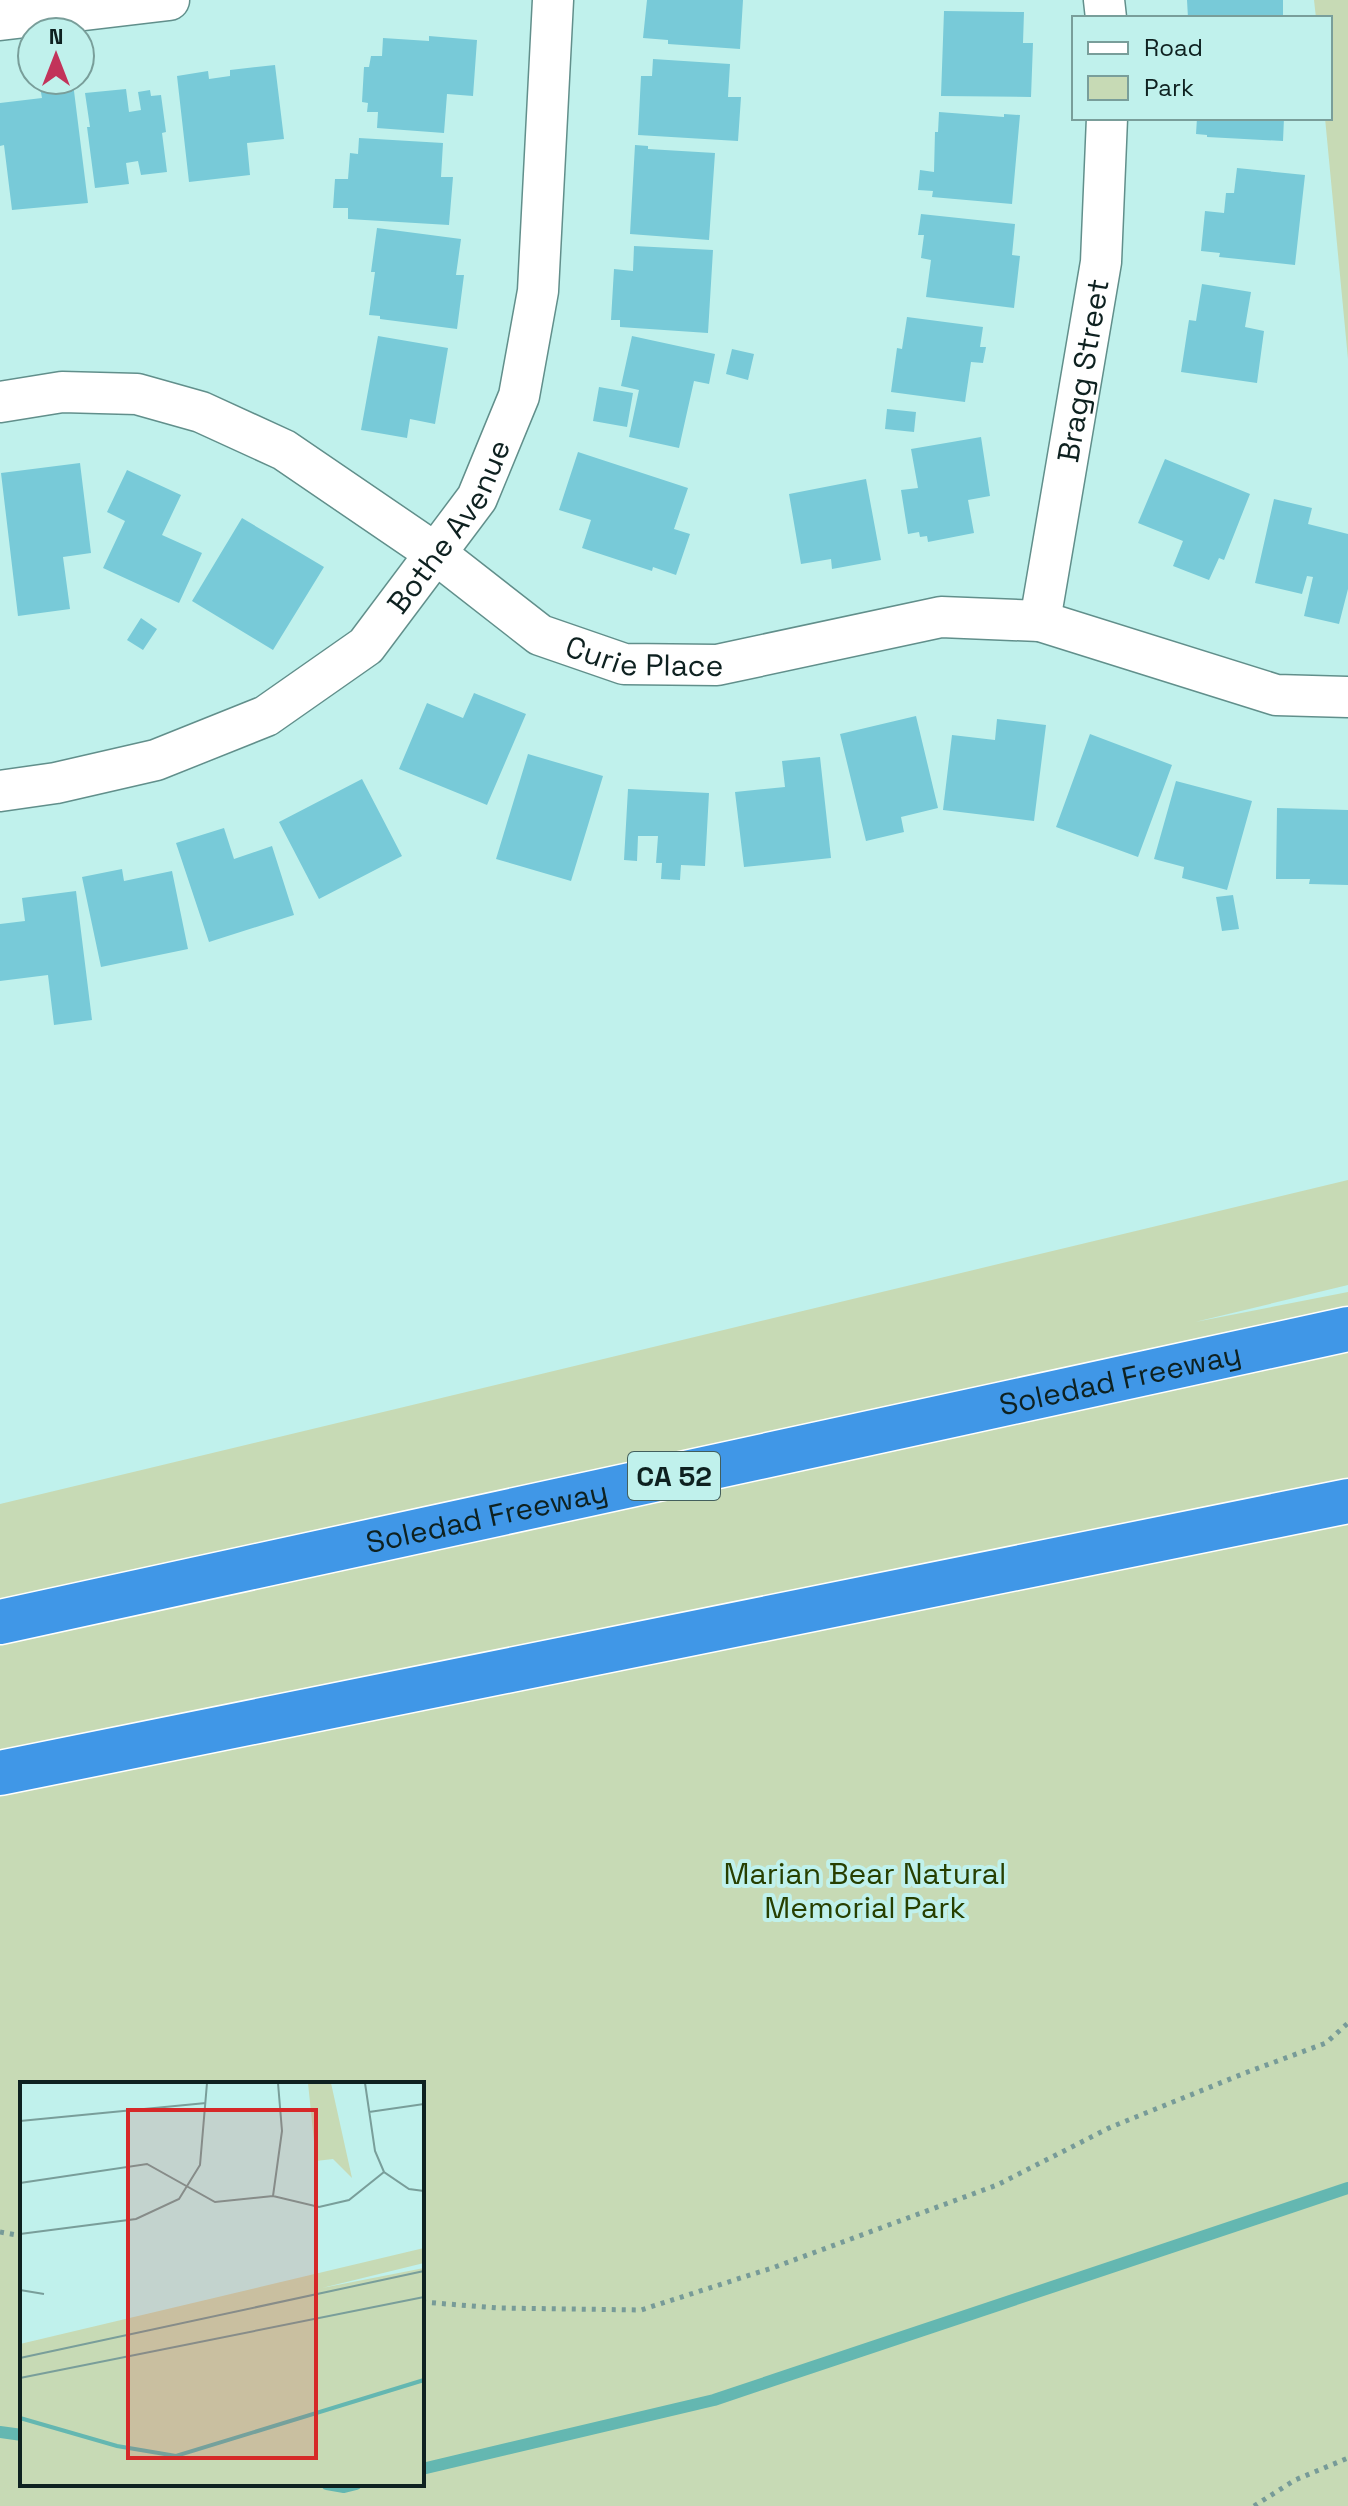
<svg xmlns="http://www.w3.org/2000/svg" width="1348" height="2506" viewBox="0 0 1348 2506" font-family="'Space Grotesk',sans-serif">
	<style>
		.green { fill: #c7dab5; fill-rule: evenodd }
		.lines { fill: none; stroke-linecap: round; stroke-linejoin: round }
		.stream { stroke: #64b7b1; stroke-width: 12 }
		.building { fill: #78cad8 }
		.street-casing { stroke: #618f8b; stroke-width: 43 }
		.highway-casing { stroke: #fff; stroke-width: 47 }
		.path { stroke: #779b98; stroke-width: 5; stroke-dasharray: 4 6; stroke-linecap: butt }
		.street { stroke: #fff; stroke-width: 40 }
		.highway { stroke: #4097e7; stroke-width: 44 }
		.labels { text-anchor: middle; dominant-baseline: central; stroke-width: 8; stroke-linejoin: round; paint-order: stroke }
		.shield { fill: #c0f1ec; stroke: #435f5d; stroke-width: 2 }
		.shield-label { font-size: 28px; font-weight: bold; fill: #0e2120 }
		.street-label { font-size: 30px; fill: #0e2120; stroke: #c0f1ec }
		.park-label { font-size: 30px; fill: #273f00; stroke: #c0f1ec }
		.inset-river { fill: none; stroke: #64b7b1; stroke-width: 4 }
		.inset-road { fill: none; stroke: #799e9a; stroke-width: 2 }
		.view { fill: #d62828; fill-opacity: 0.15; stroke: #d62828; stroke-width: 4 }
		.inset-edge { fill: none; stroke: #0e2120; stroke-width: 4 }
	</style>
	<rect width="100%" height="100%" fill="#c0f1ec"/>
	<path class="green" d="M1314 0H1348V359L1325 118H1330V18H1316Z
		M1348 1180V1285L1195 1322 1348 1292V2506H0V1504ZM22 2084H422V2484H22Z"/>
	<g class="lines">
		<path class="stream" d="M0 2432 22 2435
			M422 2469 714 2400 1348 2188
			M327 2484 344 2487 356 2484"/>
	</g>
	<path class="building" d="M647 0H743L740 49 668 44V40L643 38Z
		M1187 0H1283V18H1188Z
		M944 11 1024 12 1023 43H1033L1031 97 941 96Z
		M429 36 477 40 473 96 447 94 444 133 377 128 378 112H367L368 103 362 102 364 67H369L371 56H382L383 38 429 41Z
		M653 59 730 64 728 97H741L738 141 638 135 641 76H652Z
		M275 65 284 139 247 143 250 175 189 182 177 76 208 71 209 79 230 76V70Z
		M73 83 88 203 12 210 4 145 0 146V103L42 98 40 87Z
		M126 89 129 112 141 110 138 92 150 90 151 96 161 95 166 132 162 133 167 172 141 175 138 161 126 163 129 184 95 188 87 127H90L85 93Z
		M939 112 1004 117V114L1020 115 1012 204 932 197 933 191 918 190 920 170 934 172 935 132H938Z
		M1197 118H1284L1283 141 1207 137V135L1196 134Z
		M359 138 443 143 441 177H453L449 225 348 219V208H333L335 179H348L350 153 358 154Z
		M635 145 648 146V149L715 153 709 240 630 234Z
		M1237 168 1305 175 1295 265 1219 257 1220 253 1201 251 1205 211 1224 213 1226 193H1234Z
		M921 214 1015 224 1012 255 1020 256 1014 308 926 297 931 260 921 258 924 235H918Z
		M377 228 461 239 456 275H464L457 329 380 319V316L369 315 375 272H371Z
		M634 246 713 250 708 333 620 327V320H611L614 269 633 271Z
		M1202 284 1251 292 1245 327 1264 331 1257 383 1181 372 1189 320 1196 321Z
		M907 317 983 327 980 347H986L983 363 971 362 965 402 891 392 897 348 902 349Z
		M378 336 448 348 435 424 410 419 407 438 361 430Z
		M632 336 715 354 709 384 694 381 679 448 629 437 639 390 621 386Z
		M732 349 754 354 748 380 726 374Z
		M599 387 633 393 627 427 593 421Z
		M887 409 916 412 914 432 885 429Z
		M981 437 990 496 968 500 974 533 928 542 927 536 920 537 919 532 908 534 901 490 918 488 911 449Z
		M578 452 688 488 674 529 690 534 676 575 653 567 652 571 582 548 591 520 559 510Z
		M1165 459 1250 494 1224 560 1219 558 1209 580 1173 566 1183 541 1138 523Z
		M80 463 91 553 63 557 70 609 18 616 1 473Z
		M127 470 181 495 162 535 202 553 179 603 103 568 125 521 107 512Z
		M866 479 881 560 832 569 831 559 801 564 789 494Z
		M1274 499 1312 508 1308 524 1348 534V589L1339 624 1304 616 1313 577 1307 576 1302 594 1255 583Z
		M242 518 324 567 273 650 192 601Z
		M141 618 157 629 143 650 127 640Z
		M474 693 526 714 487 805 399 769 427 703 463 718Z
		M916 716 938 808 901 817 904 832 866 841 840 734Z
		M997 719 1046 725 1034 821 943 810 952 735 995 740Z
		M1090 734 1172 765 1138 857 1056 827Z
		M528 754 603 776 571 881 496 859Z
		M820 757 831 858 744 867 735 792 785 787 782 761Z
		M362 779 402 856 319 899 279 822Z
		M1176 781 1252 801 1227 890 1182 878 1184 867 1154 859Z
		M628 789 709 793 705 866 681 865 680 880 661 879 662 863H656L658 836H638L637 861 624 860Z
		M1277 808 1348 810V885L1309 884 1310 879H1276Z
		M224 828 234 859 272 846 294 915 209 942 176 843Z
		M122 869 124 881 172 871 188 949 101 967 82 877Z
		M76 891 92 1020 54 1025 48 975 0 981V924L25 921 22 898Z
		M1233 895 1239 929 1222 931 1216 897Z"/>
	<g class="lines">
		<g class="street-casing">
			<g id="street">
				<path d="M1104 0 1106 18"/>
				<path d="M0 20 169 0"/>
				<path id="s1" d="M0 402 62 392 137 394 201 412 284 450 435 553 540 635 624 664 717 665 941 617 1040 621 1276 695 1348 697"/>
				<path id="s2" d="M1040 621 1101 262 1107 118"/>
				<path id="s3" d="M0 791 56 783 156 760 266 716 366 646 477 498 519 396 538 291 553 0"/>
			</g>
		</g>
		<g class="highway-casing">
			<g id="highway">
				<path id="s4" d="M0 1622 1348 1329"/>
				<path d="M0 1773 1348 1501"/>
			</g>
		</g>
		<path class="path" d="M0 2232 22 2236
			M422 2302 498 2308 641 2310 775 2267 997 2185 1111 2127 1245 2073 1326 2043 1348 2023
			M1254 2506 1295 2480 1348 2458"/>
		<use href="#street" class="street"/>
		<use href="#highway" class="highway"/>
	</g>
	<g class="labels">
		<rect class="shield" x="628" y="1452" width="92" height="48" rx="6"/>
		<g class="shield-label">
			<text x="674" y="1476">CA 52</text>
		</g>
		<g class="street-label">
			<text stroke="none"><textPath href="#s2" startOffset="254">Bragg Street</textPath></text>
			<text stroke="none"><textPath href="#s3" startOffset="546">Bothe Avenue</textPath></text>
			<text stroke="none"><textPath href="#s1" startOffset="720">Curie Place</textPath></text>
			<text stroke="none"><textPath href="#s4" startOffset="1146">Soledad Freeway</textPath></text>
			<text stroke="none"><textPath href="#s4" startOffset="498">Soledad Freeway</textPath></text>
		</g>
		<g class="park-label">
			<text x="865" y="1873">Marian Bear Natural<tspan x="865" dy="34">Memorial Park</tspan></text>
		</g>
	</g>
	<g transform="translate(20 2082)">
		<rect width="404" height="404" fill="#c0f1ec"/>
		<path d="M288 1H311L332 96 313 77 296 79ZM404 166V181L302 206 404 186V403H0V262Z" fill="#c7dab5"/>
		<path class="inset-river" d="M0 336 97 364 156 374 404 298"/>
		<path class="inset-road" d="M345 1 355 69 364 90 389 107 404 109M349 30 404 22M0 39 186 21M0 101 127 82 195 120 253 114 299 125 329 118 364 90M253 114 262 49 258 1M0 152 116 137 159 117 180 83 187 1M0 208 24 212M0 276 404 189M0 296 404 215"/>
		<path class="view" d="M108 28H296V376H108Z"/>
		<rect width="404" height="404" class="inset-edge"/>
	</g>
	<rect x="1072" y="16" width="260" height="104" fill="#c0f1ec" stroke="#799e9a" stroke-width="2"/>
	<rect x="1088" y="42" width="40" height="12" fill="#ffffff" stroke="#799e9a" stroke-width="2"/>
	<text x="1144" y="56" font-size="24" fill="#0e2120">Road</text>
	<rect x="1088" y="76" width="40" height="24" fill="#c7dab5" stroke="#799e9a" stroke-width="2"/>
	<text x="1144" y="96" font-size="24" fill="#0e2120">Park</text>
	<g transform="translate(56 56)"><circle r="38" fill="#c0f1ec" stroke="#799e9a" stroke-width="2"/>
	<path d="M0-6L14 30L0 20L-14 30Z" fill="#c2335a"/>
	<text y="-12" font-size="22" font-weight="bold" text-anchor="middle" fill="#0e2120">N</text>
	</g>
</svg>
